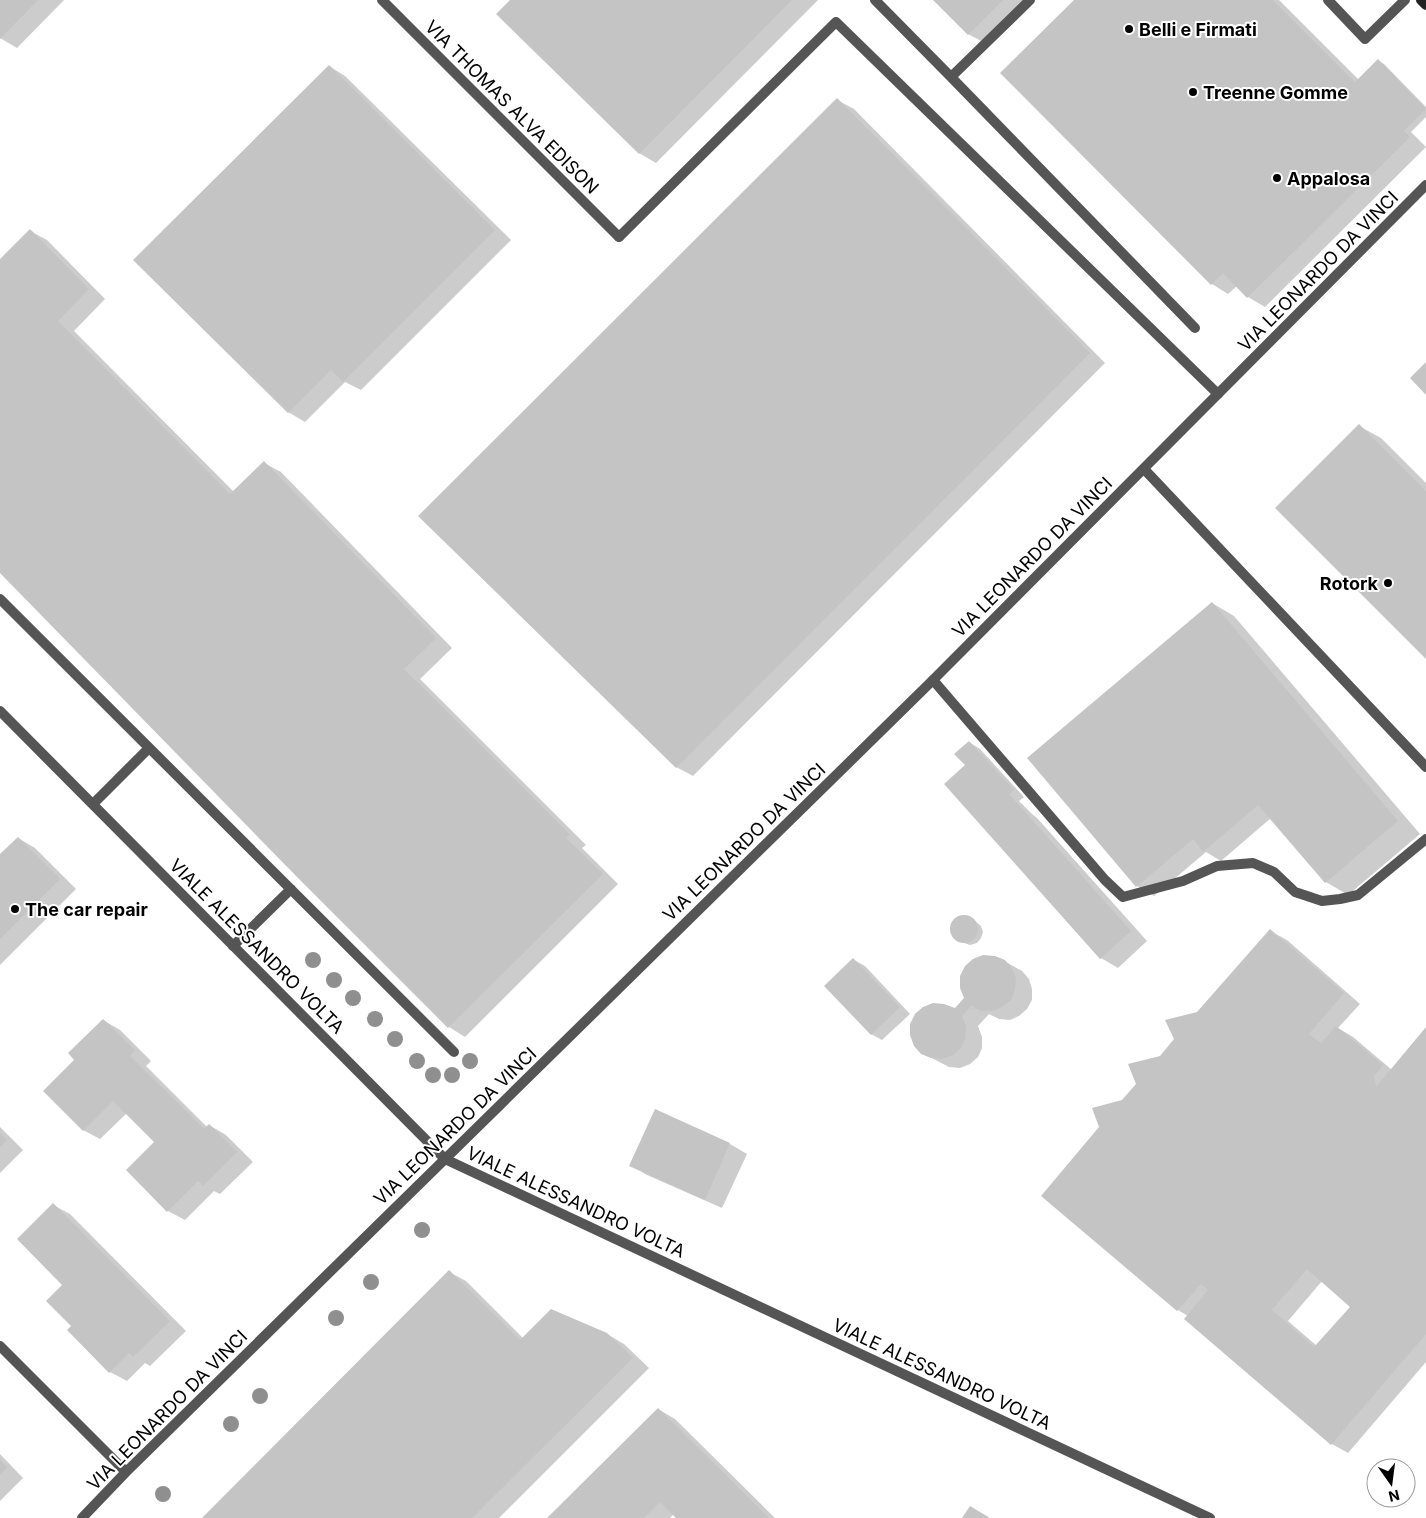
<svg xmlns="http://www.w3.org/2000/svg" width="1426" height="1518" viewBox="0 0 1426 1518" font-family="Inter,sans-serif">
	<style>
		.shadow { fill: #0003; fill-rule: evenodd }
		.building { fill: #c4c4c4; fill-rule: evenodd }
		.lines { fill: none; stroke-linecap: round; stroke-linejoin: round }
		.lane { stroke: #555; stroke-width: 10 }
		.street { stroke: #555; stroke-width: 10 }
		.secondary { stroke: #222; stroke-width: 10 }
		.tree { fill: #8f8f8f }
		.poi-dot { fill: #000; stroke: #fff; stroke-width: 2 }
		.labels { text-anchor: middle; dominant-baseline: central; stroke-width: 4; stroke-linejoin: round; paint-order: stroke }
		.poi-label { font-size: 18px; font-weight: bold; fill: #000; stroke: #fff; text-anchor: start }
		.street-label { font-size: 18px; fill: #000; stroke: #fff }
	</style>
	<rect width="100%" height="100%" fill="#fff"/>
	<path class="shadow" d="M0 0H64L17 48 0 38Z
		M511 0H818L656 163 639 153Z
		M935 0H1030L985 43 968 34Z
		M1075 0H1279L1359 80 1379 61 1384 64 1426 107V117L1411 132 1426 147 1265 307 1248 297 1237 286 1228 294 1212 284Z
		M329 66 345 76 511 240 361 390 345 382 305 422 288 412Z
		M837 100 854 109 1105 363 693 776 676 767Z
		M30 231 47 240 105 299 74 331 234 492 264 463 281 472 452 648 420 679 586 845 582 848 618 884 465 1037 449 1027 0 571V261Z
		M1359 426 1381 438 1426 483V657Z
		M1212 603 1234 616 1420 834 1348 895 1326 882 1271 818 1221 861 1206 852 1154 896 1137 886Z
		M969 742 980 749 1024 797 1019 801 1032 814 1037 818 1147 941 1118 968 1101 958 967 766Z
		M18 838 35 848 76 889 0 965V856Z
		M963 916 970 917 981 926 983 932 981 938 977 943 970 945 964 943 953 935 951 929 953 923 957 918Z
		M1270 931 1287 940 1360 1004 1338 1028 1353 1037 1392 1070 1426 1029V1362L1348 1453 1332 1444 1188 1316 1178 1310 1043 1196 1197 1013ZM1322 1281 1352 1307 1317 1346 1288 1321Z
		M854 960 865 966 910 1014 882 1040 871 1034Z
		M1004 961 1022 971 1029 979 1032 989V1000L1027 1009 1019 1016 1010 1020 999 1019 989 1014 978 1026 982 1037V1048L978 1057 970 1064 960 1068 949 1067 922 1053 955 1010Z
		M103 1020 120 1030 151 1061 146 1066 207 1127 209 1125 226 1135 253 1162 220 1194 214 1191 185 1220 168 1211 156 1142 127 1113 100 1139 83 1130 76 1060Z
		M655 1111 730 1144 747 1154 722 1208 647 1175 631 1165Z
		M0 1127 23 1150 0 1173Z
		M53 1205 70 1214 186 1331 150 1366 145 1363 127 1381 110 1372 73 1326 64 1285Z
		M449 1272 466 1281 523 1338 607 1334 624 1344 649 1368 499 1518H204Z
		M658 1409 675 1419 775 1518H678L674 1514 670 1518H549Z
		M0 1454 23 1478 0 1501Z"/>
	<path class="building" d="M0 0H38L0 39Z
		M510 0H792L639 154 496 14Z
		M933 0H1003L968 35Z
		M1074 0H1273L1355 82 1378 59 1426 109 1404 131 1410 137 1247 298 1223 273 1211 285 1000 73Z
		M329 65 495 230 343 382 331 370 288 413 133 260Z
		M837 98 1090 353 676 768 418 516Z
		M30 229 89 289 58 321 230 494 264 461 436 638 404 669 570 835 566 838 603 874 448 1028 301 881 0 573V259Z
		M1426 362V395L1410 378Z
		M1359 424 1426 491V659L1275 508Z
		M1212 602 1398 821 1325 883 1258 805 1203 852 1193 839 1136 887 1027 758Z
		M969 741 1014 790 1009 794 1131 931 1100 959 944 784 965 765 954 754Z
		M18 837 60 879 0 939V854Z
		M950 929a14 14 0 1 1 28 0a14 14 0 1 1-28 0Z
		M1270 929 1344 993 1309 1034 1321 1043 1336 1026 1383 1065 1374 1076 1376 1087 1426 1027V1334L1331 1445 1184 1319 1208 1290 1201 1284 1177 1311 1041 1196 1099 1127 1092 1108 1122 1100 1136 1084 1128 1064 1160 1056 1174 1039 1165 1020 1197 1012ZM1307 1269 1350 1307 1314 1347 1272 1310Z
		M983 955 995 956 1005 960 1012 968 1016 978 1015 990 1011 1000 1002 1007 992 1011H981L971 1006 962 1016 966 1026 965 1038 961 1048 953 1055 942 1059 931 1058 921 1054 914 1046 910 1035V1024L915 1014 923 1007 933 1003 944 1004 955 1008 964 998 960 988V976L965 966 973 959Z
		M853 958 900 1007 871 1035 824 986Z
		M103 1019 135 1050 130 1056 204 1129 209 1124 237 1152 203 1186 198 1181 167 1212 126 1170 154 1142 113 1101 83 1131 43 1091 74 1060 68 1053Z
		M655 1109 730 1143 705 1200 629 1166Z
		M0 1133 7 1140 0 1147Z
		M53 1203 170 1321 133 1357 129 1353 109 1373 67 1330 71 1326 46 1301 62 1285 17 1239Z
		M449 1270 520 1340 551 1309 607 1333 633 1358 472 1518H202Z
		M658 1408 769 1518H676L660 1502 644 1518H547Z
		M0 1460 7 1467 0 1475Z
		M970 1506 990 1518H962Z"/>
	<g class="lines">
		<path class="lane" d="M875 0 951 77 1030 0
			M1328 0 1365 39 1405 0
			M951 77 1195 328
			M619 237 836 22 1218 394
			M1144 469 1426 767
			M0 599 454 1052
			M933 680 1105 880 1123 897 1183 881 1217 866 1253 863 1274 872 1295 892 1322 901 1340 899 1358 895 1426 839
			M93 804 149 748
			M233 946 291 889"/>
		<path class="street" d="M382 0 619 237
			M0 711 445 1159 1210 1518
			M0 1346 126 1472
			M82 1518 126 1472 933 680 1426 185"/>
		<path class="secondary" d="M1421 0 1426 5"/>
	</g>
	<g class="tree">
		<circle cx="313" cy="960" r="8"/>
		<circle cx="334" cy="980" r="8"/>
		<circle cx="353" cy="998" r="8"/>
		<circle cx="375" cy="1019" r="8"/>
		<circle cx="395" cy="1039" r="8"/>
		<circle cx="417" cy="1061" r="8"/>
		<circle cx="470" cy="1061" r="8"/>
		<circle cx="433" cy="1075" r="8"/>
		<circle cx="452" cy="1075" r="8"/>
		<circle cx="422" cy="1230" r="8"/>
		<circle cx="371" cy="1282" r="8"/>
		<circle cx="336" cy="1318" r="8"/>
		<circle cx="260" cy="1396" r="8"/>
		<circle cx="231" cy="1424" r="8"/>
		<circle cx="163" cy="1494" r="8"/>
	</g>
	<g class="poi-dot">
		<circle cx="1129" cy="29" r="5"/>
		<circle cx="1193" cy="92" r="5"/>
		<circle cx="1277" cy="178" r="5"/>
		<circle cx="1388" cy="583" r="5"/>
		<circle cx="15" cy="909" r="5"/>
	</g>
	<g class="labels">
		<g class="poi-label">
			<text x="1139" y="29">Belli e Firmati</text>
			<text x="1203" y="92">Treenne Gomme</text>
			<text x="1287" y="178">Appalosa</text>
			<text x="1378" y="583" text-anchor="end">Rotork</text>
			<text x="25" y="909">The car repair</text>
		</g>
		<g class="street-label">
			<text transform="translate(512 107) rotate(45)">VIA THOMAS ALVA EDISON</text>
			<text transform="translate(1318 271) rotate(-45)">VIA LEONARDO DA VINCI</text>
			<text transform="translate(1032 557) rotate(-45)">VIA LEONARDO DA VINCI</text>
			<text transform="translate(744 842) rotate(-44)">VIA LEONARDO DA VINCI</text>
			<text transform="translate(257 946) rotate(45)">VIALE ALESSANDRO VOLTA</text>
			<text transform="translate(455 1126) rotate(-44)">VIA LEONARDO DA VINCI</text>
			<text transform="translate(576 1202) rotate(25)">VIALE ALESSANDRO VOLTA</text>
			<text transform="translate(942 1374) rotate(25)">VIALE ALESSANDRO VOLTA</text>
			<text transform="translate(167 1410) rotate(-45)">VIA LEONARDO DA VINCI</text>
		</g>
	</g>
	<g transform="translate(1391 1483) rotate(166)"><circle r="24" fill="#ffffff" stroke="#999999"/>
	<path d="M0-4L9 19L0 12L-9 19Z" fill="#000000"/>
	<text y="-8" font-size="14" font-weight="bold" text-anchor="middle" fill="#000000">N</text>
	</g>
</svg>
